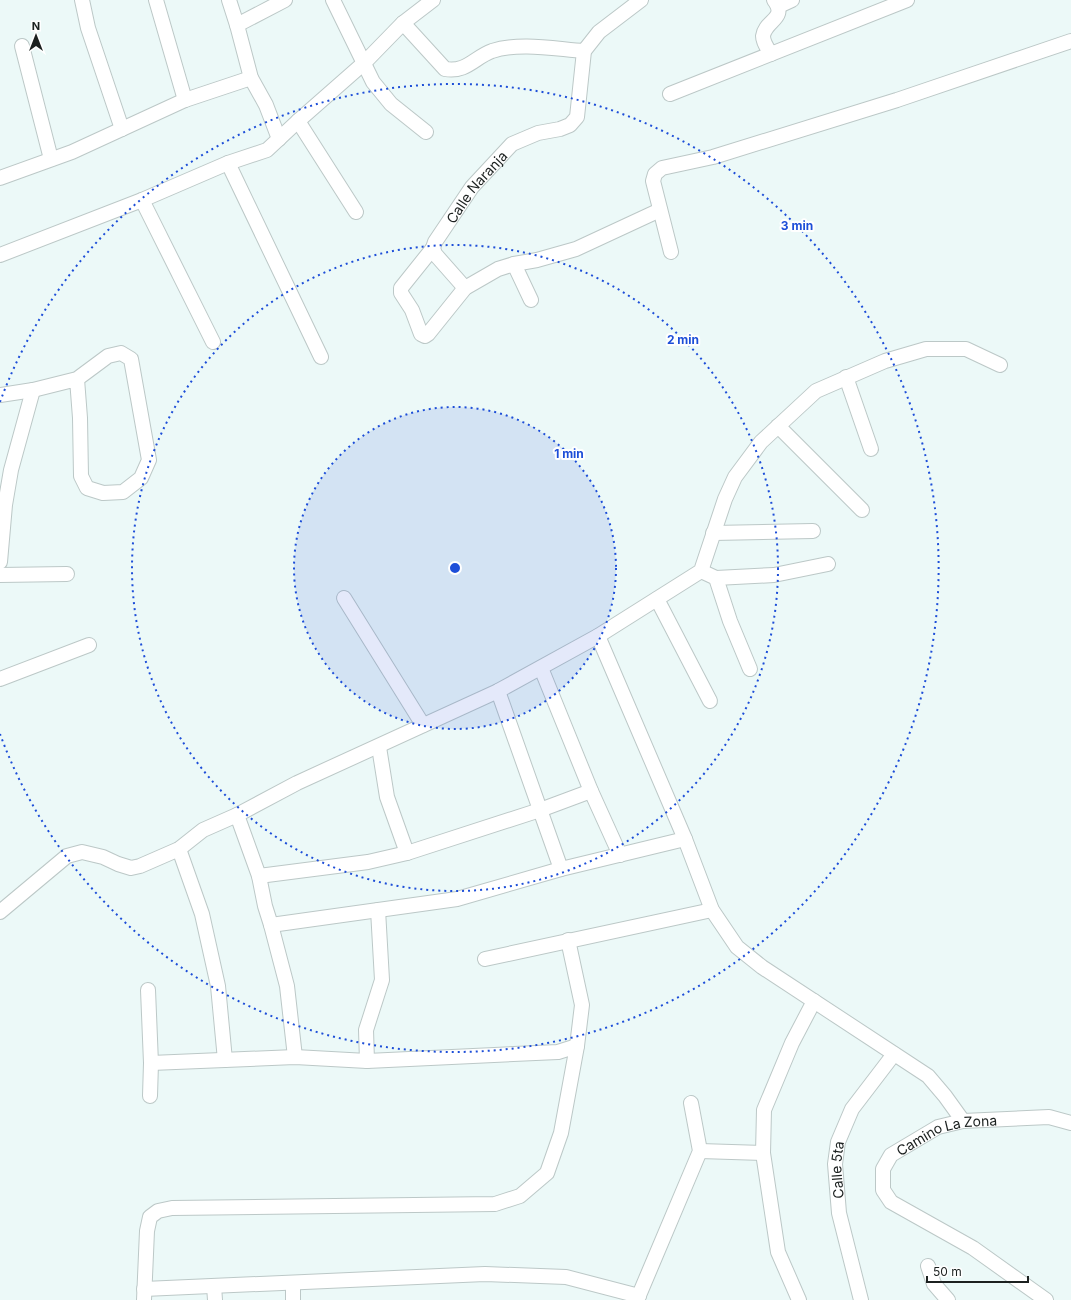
<svg xmlns="http://www.w3.org/2000/svg" width="1071" height="1300" viewBox="0 0 1071 1300" font-family="Inter,sans-serif">
	<style>
		.lines { fill: none; stroke-linecap: round; stroke-linejoin: round }
		.minor-casing { stroke: #bcc8c7; stroke-width: 16 }
		.minor { stroke: #fff; stroke-width: 14 }
		.ring { fill: none; stroke: #1d4ed8; stroke-width: 2; stroke-dasharray: 2 4 }
		.labels { text-anchor: middle; dominant-baseline: central; stroke-width: 4; stroke-linejoin: round; paint-order: stroke }
		.street-label { font-size: 14px; fill: #1c2120; stroke: #fff }
		.centre { fill: #1d4ed8; stroke: #fff; stroke-width: 2 }
		.ring-label { font-size: 12px; text-anchor: middle; font-weight: bold; fill: #1d4ed8; stroke: #fff; stroke-width: 4; stroke-linejoin: round; paint-order: stroke }
	</style>
	<rect width="100%" height="100%" fill="#ecf9f8"/>
	<g class="lines">
		<g class="minor-casing">
			<g id="minor">
				<path d="M82 0 88 28 122 129"/>
				<path d="M156 0 185 100"/>
				<path d="M229 0 237 25 251 78 266 105 279 139"/>
				<path d="M333 0 373 82 391 104 426 132"/>
				<path d="M779 6 792 0"/>
				<path d="M403 23 445 69C466 73 475 57 492 51 520 42 555 49 584 51"/>
				<path d="M237 25 285 0"/>
				<path d="M22 46 51 159"/>
				<path d="M771 54C768 49 763 43 763 36 765 20 788 19 774 0"/>
				<path d="M670 94 907 0"/>
				<path d="M298 121 356 212"/>
				<path d="M228 163 321 357"/>
				<path d="M0 178 72 152 185 100 251 78"/>
				<path d="M142 200 213 342"/>
				<path d="M433 248 401 288V293L412 310 421 334 425 336 428 334 465 288 498 269 514 264 537 260 576 249 660 210"/>
				<path d="M671 252 653 181 655 174 662 168 713 157 897 100 1071 41"/>
				<path d="M0 255 142 200 228 163 267 150 298 121 364 63 403 23 433 0"/>
				<path d="M514 264 531 300"/>
				<path id="s1" d="M465 288 435 254 433 248 435 242 472 187 512 144 538 133 560 129 570 125 577 117 584 51 599 32 641 0"/>
				<path d="M846 377 871 449"/>
				<path d="M0 395 33 390 77 379 108 356 121 353 131 359 149 460 141 478 123 492 103 493 87 488 81 476 80 418 77 379"/>
				<path d="M778 426 862 510"/>
				<path d="M713 533 813 531"/>
				<path d="M0 562 5 505 11 470 33 390"/>
				<path d="M701 571 716 578 730 621 750 669"/>
				<path d="M0 575 67 574"/>
				<path d="M716 578 774 575 828 564"/>
				<path d="M344 598 423 725"/>
				<path d="M657 599 710 701"/>
				<path d="M598 636 685 839 712 910 737 947 762 967 928 1076 945 1096 963 1121"/>
				<path d="M541 668 591 791 620 855"/>
				<path d="M0 679 89 645"/>
				<path d="M498 691 561 869"/>
				<path d="M379 747 387 797 407 853"/>
				<path d="M237 815 259 876 265 906 271 925 287 986 295 1057"/>
				<path d="M179 849 202 914 218 986 225 1060"/>
				<path d="M259 876 368 862 407 853 540 810 591 791"/>
				<path d="M0 912 67 856 82 852 103 857 118 864 131 868 140 866 179 849 203 830 237 815 297 783 498 691 598 636 701 571 725 499 735 477 761 442 816 391 885 361 926 349H966L1000 365"/>
				<path d="M271 925 457 899 561 869 685 839"/>
				<path d="M485 959 712 910"/>
				<path d="M148 990 151 1063 150 1096"/>
				<path d="M367 1061 366 1030 382 980 378 910"/>
				<path d="M151 1063 295 1057 367 1061 558 1052 577 1046"/>
				<path d="M700 1151 763 1153"/>
				<path d="M928 1266 934 1284 948 1300"/>
				<path d="M214 1286 215 1300"/>
				<path d="M144 1289 485 1274 566 1277 639 1296"/>
				<path d="M144 1300 147 1231 150 1217 158 1211 172 1208 495 1204 520 1196 547 1173 561 1133 577 1046 582 1005 568 940"/>
				<path d="M293 1300V1283"/>
				<path d="M637 1300 700 1151 691 1103"/>
				<path d="M799 1300 778 1252 763 1153 764 1110 792 1043 814 1001"/>
				<path id="s2" d="M861 1300 839 1213 835 1164 838 1142 852 1109 894 1054"/>
				<path id="s3" d="M1046 1300 973 1248 891 1202 883 1190V1169L891 1155 938 1127 963 1121 1049 1117 1071 1123"/>
			</g>
		</g>
		<use href="#minor" class="minor"/>
	</g>
	<circle cx="455" cy="568" r="161" fill="#1d4ed8" fill-opacity=".12"/>
	<g class="ring">
		<circle cx="455" cy="568" r="161"/>
		<circle cx="455" cy="568" r="323"/>
		<path d="M0 402A484 484 0 1 1 0 734"/>
	</g>
	<g class="labels">
		<g class="street-label">
			<text stroke="none"><textPath href="#s1" startOffset="127">Calle Naranja</textPath></text>
			<text stroke="none"><textPath href="#s3" startOffset="296">Camino La Zona</textPath></text>
			<text stroke="none"><textPath href="#s2" startOffset="133">Calle 5ta</textPath></text>
		</g>
	</g>
	<circle cx="455" cy="568" r="6" class="centre"/>
	<g class="ring-label">
		<text x="797" y="230">3 min</text>
		<text x="683" y="344">2 min</text>
		<text x="569" y="458">1 min</text>
	</g>
	<g transform="translate(36 36)" stroke="#ffffff" stroke-width="3" paint-order="stroke">
	<path d="M0-3L7 15L0 10L-7 15Z" fill="#1c2120"/>
	<text y="-6" font-size="11" font-weight="bold" text-anchor="middle" fill="#1c2120">N</text>
	</g>
	<path d="M927 1276v6h101v-6" fill="none" stroke="#1c2120" stroke-width="2"/>
	<text x="933" y="1276" font-size="12" fill="#1c2120" stroke="#ffffff" stroke-width="3" paint-order="stroke">50 m</text>
</svg>
